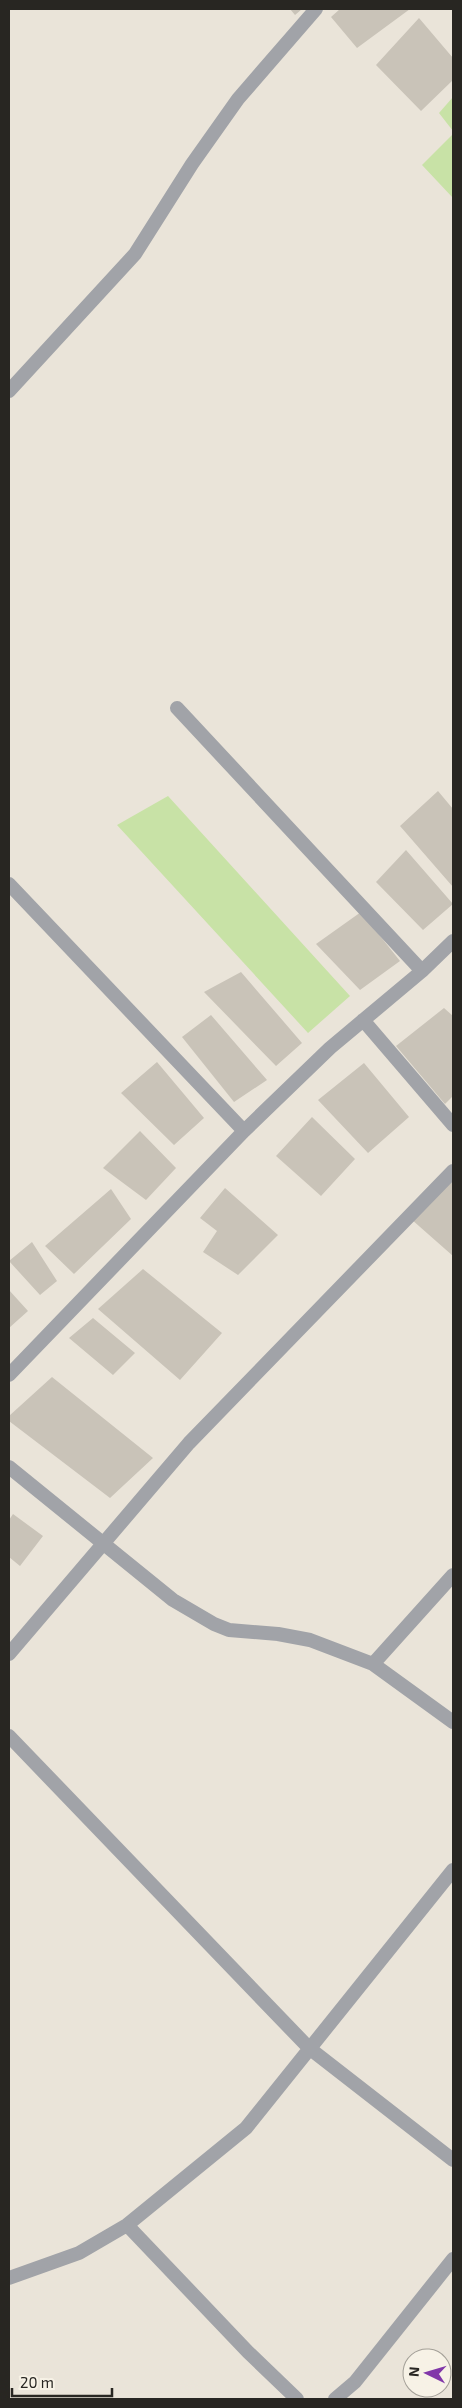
<svg xmlns="http://www.w3.org/2000/svg" width="462" height="2408" viewBox="0 0 462 2408" font-family="'Exo 2',sans-serif">
	<style>
		.green { fill: #c8e2a6 }
		.building { fill: #c9c3b8 }
		.lines { fill: none; stroke-linecap: round; stroke-linejoin: round }
		.minor { stroke: #a1a3a8; stroke-width: 14 }
	</style>
	<rect width="100%" height="100%" fill="#eae4d9"/>
	<path class="green" d="M453 97V131L439 113Z
		M453 134V198L422 165Z
		M168 796 350 996 308 1033 117 825Z"/>
	<path class="building" d="M290 9H302L295 15Z
		M340 9H410L357 48 331 17Z
		M419 18 453 58V80L421 111 376 65Z
		M438 791 453 809V887L400 826Z
		M406 850 453 904 423 930 376 882Z
		M361 912 400 961 360 990 316 944Z
		M241 972 302 1043 276 1066 204 992Z
		M444 1008 453 1016V1096L445 1104 396 1046Z
		M211 1015 267 1080 234 1102 182 1037Z
		M157 1062 204 1118 174 1145 121 1093Z
		M364 1063 409 1117 368 1153 318 1100Z
		M312 1117 355 1159 321 1196 276 1156Z
		M140 1131 176 1168 146 1200 103 1168Z
		M453 1178V1256L411 1219Z
		M225 1188 278 1235 238 1275 203 1252 217 1231 200 1218Z
		M111 1189 131 1219 74 1274 45 1246Z
		M32 1242 57 1281 40 1295 9 1261Z
		M143 1269 222 1333 180 1380 98 1309Z
		M9 1290 28 1311 9 1328Z
		M93 1318 135 1353 113 1375 69 1338Z
		M52 1377 153 1458 110 1498 9 1421V1416Z
		M13 1514 43 1536 20 1566 9 1557V1520Z"/>
	<g class="lines">
		<path class="minor" d="M9 391 135 254 192 164 238 99 316 9
			M177 708 422 971
			M9 884 244 1131
			M363 1020 453 1125
			M9 1375 244 1131 330 1048 422 971 453 941
			M9 1467 173 1600 214 1624 229 1630 278 1634 310 1640 373 1664 453 1722
			M9 1654 189 1443 453 1171
			M373 1664 453 1575
			M9 1736 309 2048 453 2160
			M127 2225 248 2352 297 2399
			M9 2278 79 2253 127 2225 246 2128 453 1870
			M335 2399 355 2382 453 2259"/>
	</g>
	<rect width="462" height="2408" fill="none" stroke="#282622" stroke-width="20"/>
	<g transform="translate(427 2373) rotate(275)"><circle r="24" fill="#f7f2e6" stroke="#a4a098"/>
	<path d="M0-4L9 19L0 12L-9 19Z" fill="#8137a9"/>
	<text y="-8" font-size="14" font-weight="bold" text-anchor="middle" fill="#282622">N</text>
	</g>
	<path d="M12 2388v8h100v-8" fill="none" stroke="#282622" stroke-width="2.5"/>
	<text x="20" y="2388" font-size="15" fill="#282622" stroke="#f7f2e6" stroke-width="4" paint-order="stroke">20 m</text>
</svg>
